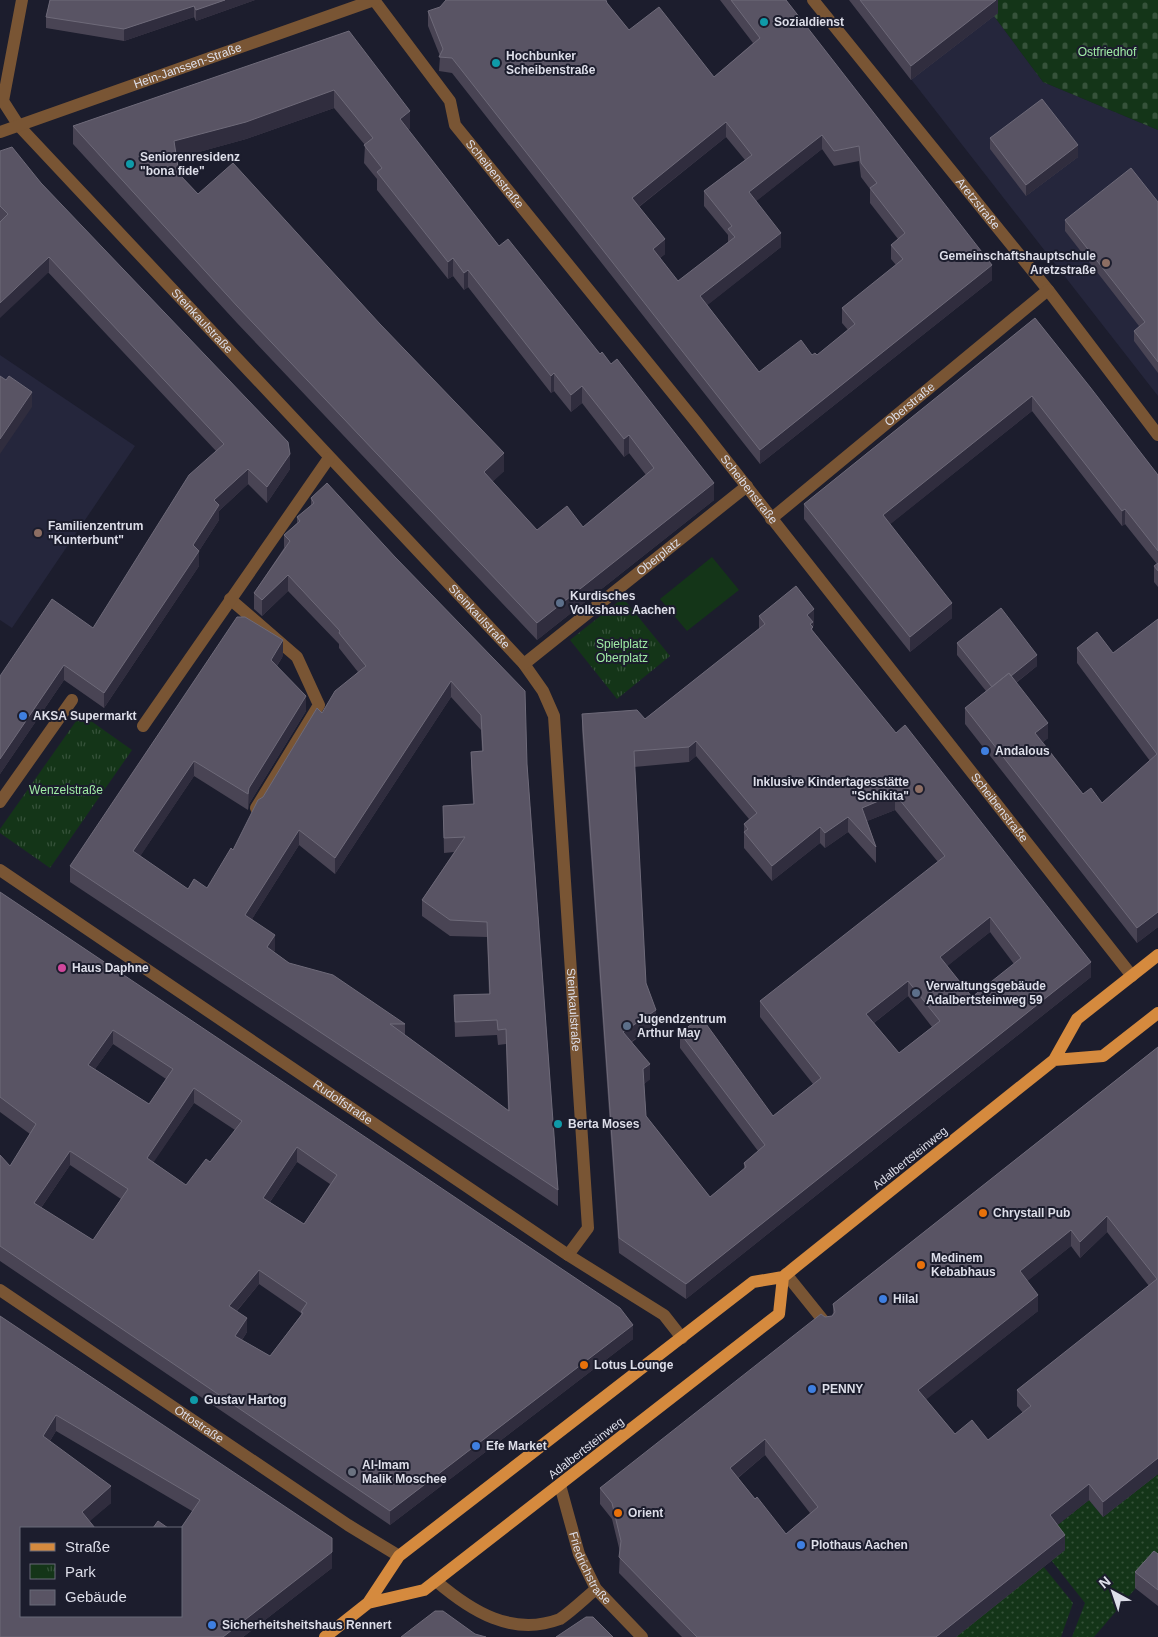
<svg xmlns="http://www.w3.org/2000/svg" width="1158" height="1637" viewBox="0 0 1158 1637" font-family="Arial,sans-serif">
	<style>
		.built { fill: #25263c }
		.grass { fill: url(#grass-dots) }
		.cemetery { fill: url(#cemetery-stones) }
		.park { fill: url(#park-tufts) }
		.pitch { fill: #143518 }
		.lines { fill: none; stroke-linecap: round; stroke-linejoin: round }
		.minor { stroke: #795534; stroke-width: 12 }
		.major { stroke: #d58a3e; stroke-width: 12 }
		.wall { fill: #494454; fill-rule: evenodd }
		.shaded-wall { fill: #302d3e }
		.building { fill: #595464; stroke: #6e6a79; fill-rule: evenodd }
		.culture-dot { fill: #0f9aa8; stroke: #1c1d2d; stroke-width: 2 }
		.education-dot { fill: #8d6e63; stroke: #1c1d2d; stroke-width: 2 }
		.service-dot { fill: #5c6f8a; stroke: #1c1d2d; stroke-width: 2 }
		.shop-dot { fill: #3f7fe0; stroke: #1c1d2d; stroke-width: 2 }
		.hotel-dot { fill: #d1479c; stroke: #1c1d2d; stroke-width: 2 }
		.food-dot { fill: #e8710a; stroke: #1c1d2d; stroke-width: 2 }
		.worship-dot { fill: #6b7280; stroke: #1c1d2d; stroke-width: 2 }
		.labels { text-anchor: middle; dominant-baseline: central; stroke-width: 4; stroke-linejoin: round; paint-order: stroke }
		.poi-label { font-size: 12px; font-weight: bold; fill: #dddee9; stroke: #1c1d2d; text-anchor: start }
		.park-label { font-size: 12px; fill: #9feba5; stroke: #1c1d2d }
		.street-label { font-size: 12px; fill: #dddee9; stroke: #1c1d2d }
	</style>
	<defs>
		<pattern id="grass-dots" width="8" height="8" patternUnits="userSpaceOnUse" patternTransform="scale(1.25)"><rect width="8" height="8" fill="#143518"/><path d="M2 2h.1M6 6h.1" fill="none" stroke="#36523a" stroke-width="1.8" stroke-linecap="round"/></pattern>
		<pattern id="cemetery-stones" width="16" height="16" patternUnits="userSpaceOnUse" patternTransform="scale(1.25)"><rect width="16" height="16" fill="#143518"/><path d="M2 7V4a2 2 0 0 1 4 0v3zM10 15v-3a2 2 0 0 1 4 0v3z" fill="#36523a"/></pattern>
		<pattern id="park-tufts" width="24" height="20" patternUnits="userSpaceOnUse" patternTransform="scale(1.25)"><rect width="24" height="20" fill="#143518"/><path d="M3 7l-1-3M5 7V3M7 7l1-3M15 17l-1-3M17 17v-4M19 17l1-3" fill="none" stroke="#36523a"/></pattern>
	</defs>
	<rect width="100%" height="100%" fill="#1c1d2d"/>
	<path class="built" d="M862 0H987L998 13 994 16 1043 82 1158 130V396L854 6Z
		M0 355 135 446 12 628 0 620Z"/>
	<path class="grass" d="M1158 1474V1562L1094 1637H1072L1085 1603 1051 1560 1050 1531 1089 1500 1103 1517Z
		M1043 1566 1073 1603 1061 1637H955Z"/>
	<path class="cemetery" d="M987 0H1158V130L1043 82 994 16 998 13Z"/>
	<path class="park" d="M623 598 670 656 617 699 570 640Z
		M81 714 132 750 50 868 0 833V829Z"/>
	<path class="pitch" d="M712 557 739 590 687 631 660 599Z"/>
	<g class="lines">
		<g class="minor">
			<path id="s1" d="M22 0 3 101 19 126 524 664 543 691 554 716 588 1228 568 1255"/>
			<path id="s2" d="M374 0 450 101 455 125 696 422 1132 976"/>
			<path id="s3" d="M813 0 1048 290 1158 435"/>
			<path id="s4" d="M0 132 374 0"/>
			<path id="s5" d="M771 519 1048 290"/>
			<path d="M230 599 297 657 319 705 256 808"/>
			<path id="s6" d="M524 664 747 486"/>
			<path d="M143 726 329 458"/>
			<path d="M0 802 72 700"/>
			<path id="s7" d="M0 870 568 1255 664 1315 682 1338"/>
			<path d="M786 1274 827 1325"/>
			<path id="s8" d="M0 1290 348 1525 399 1556"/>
			<path id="s9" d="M560 1485 579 1554 596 1589 642 1637"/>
			<path d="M436 1581C471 1611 512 1637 560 1619 573 1610 584 1599 596 1589"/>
		</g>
		<path class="major" d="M1054 1060 1103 1056 1158 1013
			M368 1603 424 1590 779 1314 783 1277
			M325 1637 368 1603 399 1556 753 1282 783 1277 794 1268 1054 1060 1077 1019 1158 955"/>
	</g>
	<path class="wall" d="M50 0H255L196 21 194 17 124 41 46 28V17Z
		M720 0H786L992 280 760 464 452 73 439 71 440 56 428 26V11L607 3 629 30 714 77 753 43ZM726 137 745 160 704 191V206L728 235V243L678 281 660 258 665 254 639 207ZM822 149 834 166 859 161 861 177 870 189V203L898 239 891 245V259L896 265 842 308V323L848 330 817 355H812L759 372 707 305 781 247 756 201Z
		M849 0H998V13L911 80Z
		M349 31 410 128 408 130 499 246 714 500 537 640 237 323 73 144V126ZM334 108 365 145 364 163 377 179V190L448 279 453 276 464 290 468 287 551 393 554 391 571 412 582 403 624 457 629 453 646 475 583 527 537 530 492 482 504 471 198 194 179 174 177 158 246 139Z
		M990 138 1078 157 1026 196 990 149Z
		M0 151 41 183 290 469 267 503 248 484 219 511V520L199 551V566L104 708 64 680 0 774V676L93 628 216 451 0 221Z
		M1158 202V373L1134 341V331L1139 326 1065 231V220Z
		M1035 318 1158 475V587L1154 582V566L1157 564 1125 524 1122 526 1032 411 890 524 952 618 910 652 804 519V504Z
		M311 498 527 764 558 1190V1206L70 882V866L283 656 277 666 306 711 249 804 248 810 194 776 140 856 188 889 207 888 233 850 263 797 322 713 358 672 339 648V644L288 591 262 616 254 609V593L284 548V535L297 523V517L311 506ZM451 697 481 730 482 751 471 752V767L473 804 443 806 444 853 454 852 422 900V916L450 936 487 937 489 994 454 995 455 1037 497 1035 498 1045 506 1044 508 1111 405 1035V1024L289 963 274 952 275 950 252 919 299 845 335 874Z
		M759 616 814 625 813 626V631L1091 977 686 1299 619 1253 582 730V714L645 719 759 629ZM696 756 749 819 744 824V848L772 881 820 843 825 848 848 832 876 863V847L867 821 895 810 938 862 760 1001V1017L813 1084 773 1116 680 1033V1048L758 1151 744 1163V1169L710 1197 646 1116 644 1084 650 1079 632 1042 656 1025 646 983 634 767 689 762ZM990 932 1014 964 972 997 947 966ZM908 996 932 1027 899 1053 874 1023Z
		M1158 619V927L1137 943 965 724V708L986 691 957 655V643L1037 666 1016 683 1048 738 1043 742 1083 794 1102 803 1150 761 1077 663V648L1113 653Z
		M0 892 633 1339 390 1525 0 1261V1155L10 1166 30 1134 0 1112ZM113 1044 166 1079 149 1104 95 1069ZM194 1103 235 1130 210 1162 186 1185 153 1162ZM297 1162 330 1184 304 1224 270 1202ZM70 1165 121 1199 93 1240 41 1208ZM259 1284 301 1313V1315L270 1356 242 1340 247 1332 237 1311Z
		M1158 1047V1474L1103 1517 1089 1500 1057 1525 1065 1550 956 1637H682L619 1573 620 1552 612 1519 600 1504V1488L825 1317 832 1316 833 1313V1304ZM1107 1232 1149 1286 1017 1390V1406L1023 1413 988 1440 955 1434 926 1399 1038 1311 1027 1281 1071 1246 1080 1258ZM765 1455 810 1513 786 1534 755 1499 738 1478Z
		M0 1316 332 1568 243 1637H0ZM56 1431 192 1511 181 1616 21 1528 89 1521 111 1503 50 1441Z
		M1158 1554V1606L1135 1588V1572Z"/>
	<path class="shaded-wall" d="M225 0H255L196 21V10Z
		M996 0H998V13L911 80V66Z
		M194 6V17L124 41V29Z
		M334 90V108L246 139 174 159V141Z
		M410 111V128L400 136V119Z
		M726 122V137L632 212V198Z
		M822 135V149L749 207V192Z
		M1078 145V157L1026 196V185Z
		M781 233V247L700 311V296Z
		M665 239V254L653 263V249Z
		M49 257V272L0 318V303Z
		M453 258V276L448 279V262Z
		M992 265V280L760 464V450Z
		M468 270V287L464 290V273Z
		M554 373V391L551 393V376Z
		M582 386V403L571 412V395Z
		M32 392V407L0 454V439Z
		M1032 396V411L883 530V515Z
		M629 435V453L624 457V439Z
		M504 453V471L484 490V472Z
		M290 454V469L267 503V487Z
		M248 469V484L219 511V520L199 551V566L104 708V693L193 545 214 500Z
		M714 483V500L537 640V623Z
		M1125 509V524L1122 526V511Z
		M288 575V591L262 616V600Z
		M952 603V618L910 652V637Z
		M814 609V625L813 626V643L807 615Z
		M283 640V656L271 675V660Z
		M1037 655V666L994 700V689Z
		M64 665V680L0 774V759Z
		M451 681V697L335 874V858Z
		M306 696V711L249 804 248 810 249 788Z
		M1048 723V738L1035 748V733Z
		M696 741V756L689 762V747Z
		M194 761V776L133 867V851Z
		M895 794V810L862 823V808Z
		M848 817V832L825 848V833Z
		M820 827V843L772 881V866Z
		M299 830V845L245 930V915Z
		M1158 912V927L1137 943V928Z
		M990 917V932L940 972V957Z
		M275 935V950L267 963V947Z
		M1091 962V977L686 1299V1284Z
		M908 981V996L866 1029V1014Z
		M656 1010V1025L623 1047V1032Z
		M113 1030V1044L88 1079V1065Z
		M650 1064V1079L643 1085V1069Z
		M194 1088V1103L147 1172V1158Z
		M297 1147V1162L263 1212V1198Z
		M70 1151V1165L34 1218V1203Z
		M1107 1216V1232L1080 1258V1242Z
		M1071 1230V1246L1020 1287V1271Z
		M259 1270V1284L229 1320V1306Z
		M1038 1295V1311L918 1406V1390Z
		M247 1318V1332L235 1350V1336Z
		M633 1325V1339L390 1525V1511Z
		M56 1415V1431L43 1452V1436Z
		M765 1439V1455L730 1484V1468Z
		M1158 1458V1474L1103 1517V1502Z
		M1089 1484V1500L1050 1531V1515Z
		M111 1486V1503L82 1528V1512Z
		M1065 1535V1550L956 1637H936Z
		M332 1552V1568L243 1637H223Z"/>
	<path class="building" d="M50 0H225L196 10 194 6 124 29 46 17Z
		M446 0H606L607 3 629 30 659 7 714 77 760 38 731 0H786L992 265 760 450 452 58 439 57 443 49 428 11 440 7ZM726 122 752 155 704 191 732 226 728 229 735 237 678 281 653 249 665 239 632 198ZM822 135 834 151 859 146 861 163 877 183 870 188 905 233 891 245 903 259 842 308 855 324 817 355 815 353 812 355 801 340 759 372 700 296 781 233 749 192Z
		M860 0H996L911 66Z
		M349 31 410 111 400 119 499 246 508 239 600 354 602 352 611 364 617 359 714 483 537 623 237 306 73 126ZM334 90 373 138 364 145 382 168 377 172 448 262 453 258 464 273 468 270 551 376 554 373 571 395 582 386 624 439 629 435 654 468 583 527 567 506 537 530 484 472 504 453 380 324 233 163 198 194 179 174 174 141 246 122Z
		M1042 99 1078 145 1026 185 990 138Z
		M12 147 41 183 288 442 290 454 267 487 248 469 214 500 219 505 193 545 199 551 104 693 64 665 0 759V676L52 599 93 628 189 475 224 444 49 257 0 303V222L8 214 0 206V151Z
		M1131 168 1158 202V362L1134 331 1145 322 1065 220Z
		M1035 318 1090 387 1158 475V551L1125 509 1122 511 1032 396 883 515 952 603 910 637 804 504Z
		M0 376 6 380 9 376 32 392 0 439Z
		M327 483 395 557 525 691 527 764 558 1190 70 866 237 617H245L283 640 271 660 306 696 249 788 248 794 194 761 133 851 188 889 194 879 207 888 231 848 233 850 258 800 263 797 317 708 322 713 335 691 366 666 339 633 340 631 288 575 262 600 254 593 290 541 284 535 300 521 297 517 314 503 311 498ZM451 681 481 715 483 751 471 752 474 804 443 806 444 838 465 837 422 900 450 920 487 922 490 994 454 995 455 1022 497 1020 498 1030 506 1029 509 1111 390 1024H405L333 975 289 963 267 947 275 935 245 915 299 830 335 858Z
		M1158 563V571L1154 566Z
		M796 586 814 609 807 615 813 622 810 624 813 627 811 629 896 733 905 725 1091 962 686 1284 619 1238 582 714 637 710 645 719 765 624 759 616ZM696 741 757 813 744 824 748 829 744 832 772 866 820 827 825 833 848 817 876 847 862 808 895 794 945 856 760 1001 821 1078 773 1116 701 1017 680 1033 765 1145 744 1163 746 1167 710 1197 646 1116 643 1069 650 1064 623 1032 656 1010 646 983 634 751 689 747ZM990 917 1021 958 972 997 940 957ZM908 981 940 1021 899 1053 866 1014Z
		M1001 608 1037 655 1011 676 1009 673 992 687 957 643Z
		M1158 619V912L1137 928 965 708 1009 673 1048 723 1035 733 1083 794 1091 788 1102 803 1157 754 1077 648 1097 632 1113 653Z
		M0 892 620 1308 633 1325 390 1511 0 1246V1155L10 1166 36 1124 0 1097ZM113 1030 173 1069 149 1104 88 1065ZM194 1088 242 1121 210 1162 206 1159 186 1185 147 1158ZM297 1147 337 1175 304 1224 263 1198ZM70 1151 128 1189 93 1240 34 1203ZM259 1270 307 1303 301 1312 303 1313 270 1356 235 1336 247 1318 229 1306Z
		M1158 1047V1458L1103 1502 1089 1484 1050 1515 1065 1535 936 1637H697L619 1557 621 1541 612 1503 600 1488 821 1314 825 1317 832 1316 835 1312 833 1304ZM1107 1216 1157 1279 1017 1390 1031 1406 988 1440 972 1420 955 1434 918 1390 1038 1295 1020 1271 1071 1230 1080 1242ZM765 1439 818 1507 786 1534 757 1497 755 1499 730 1468Z
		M0 1316 332 1538V1552L223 1637H0ZM56 1415 200 1500 181 1528V1616H21V1528H95L82 1512 111 1486 43 1436Z
		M158 1521 168 1528H153Z
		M1154 1551 1158 1554V1590L1135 1572Z
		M435 1611H443L475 1634 486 1637H401Z
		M586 1617H593L613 1637H556Z"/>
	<g class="culture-dot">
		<circle cx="764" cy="22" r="5"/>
		<circle cx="496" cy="63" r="5"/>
		<circle cx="130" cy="164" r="5"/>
		<circle cx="558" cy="1124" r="5"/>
		<circle cx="194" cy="1400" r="5"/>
	</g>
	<g class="education-dot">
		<circle cx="1106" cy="263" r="5"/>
		<circle cx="38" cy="533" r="5"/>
		<circle cx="919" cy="789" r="5"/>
	</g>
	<g class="service-dot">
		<circle cx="560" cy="603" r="5"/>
		<circle cx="916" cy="993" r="5"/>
		<circle cx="627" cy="1026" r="5"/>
	</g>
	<g class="shop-dot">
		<circle cx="23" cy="716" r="5"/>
		<circle cx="985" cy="751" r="5"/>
		<circle cx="883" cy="1299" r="5"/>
		<circle cx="812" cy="1389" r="5"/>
		<circle cx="476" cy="1446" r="5"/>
		<circle cx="801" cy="1545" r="5"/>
		<circle cx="212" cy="1625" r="5"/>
	</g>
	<circle class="hotel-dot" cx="62" cy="968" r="5"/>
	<g class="food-dot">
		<circle cx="983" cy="1213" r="5"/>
		<circle cx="921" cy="1265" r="5"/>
		<circle cx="584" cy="1365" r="5"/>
		<circle cx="618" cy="1513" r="5"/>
	</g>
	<circle class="worship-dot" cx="352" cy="1472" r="5"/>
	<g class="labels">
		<g class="poi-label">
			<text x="774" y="22">Sozialdienst</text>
			<text x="506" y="56">Hochbunker<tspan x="506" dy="14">Scheibenstraße</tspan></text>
			<text x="140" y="157">Seniorenresidenz<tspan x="140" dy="14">"bona fide"</tspan></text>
			<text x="1096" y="256" text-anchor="end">Gemeinschaftshauptschule<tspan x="1096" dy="14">Aretzstraße</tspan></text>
			<text x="48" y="526">Familienzentrum<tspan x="48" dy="14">"Kunterbunt"</tspan></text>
			<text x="570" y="596">Kurdisches<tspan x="570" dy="14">Volkshaus Aachen</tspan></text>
			<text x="33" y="716">AKSA Supermarkt</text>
			<text x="995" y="751">Andalous</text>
			<text x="909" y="782" text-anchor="end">Inklusive Kindertagesstätte<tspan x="909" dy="14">"Schikita"</tspan></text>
			<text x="72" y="968">Haus Daphne</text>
			<text x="926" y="986">Verwaltungsgebäude<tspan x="926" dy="14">Adalbertsteinweg 59</tspan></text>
			<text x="637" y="1019">Jugendzentrum<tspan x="637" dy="14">Arthur May</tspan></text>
			<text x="568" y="1124">Berta Moses</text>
			<text x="993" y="1213">Chrystall Pub</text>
			<text x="931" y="1258">Medinem<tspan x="931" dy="14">Kebabhaus</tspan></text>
			<text x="893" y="1299">Hilal</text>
			<text x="594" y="1365">Lotus Lounge</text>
			<text x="822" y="1389">PENNY</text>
			<text x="204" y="1400">Gustav Hartog</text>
			<text x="486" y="1446">Efe Market</text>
			<text x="362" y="1465">Al-Imam<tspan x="362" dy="14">Malik Moschee</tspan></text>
			<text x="628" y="1513">Orient</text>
			<text x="811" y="1545">Plothaus Aachen</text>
			<text x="222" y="1625">Sicherheitsheitshaus Rennert</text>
		</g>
		<g class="park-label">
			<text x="1107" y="52">Ostfriedhof</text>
			<text x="622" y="644">Spielplatz<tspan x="622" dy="14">Oberplatz</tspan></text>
			<text x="66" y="790">Wenzelstraße</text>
		</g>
		<g class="street-label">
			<text stroke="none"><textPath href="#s4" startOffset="199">Hein-Janssen-Straße</textPath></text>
			<text stroke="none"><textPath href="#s2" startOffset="214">Scheibenstraße</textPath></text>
			<text stroke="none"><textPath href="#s3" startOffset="262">Aretzstraße</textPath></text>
			<text stroke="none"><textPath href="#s1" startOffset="400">Steinkaulstraße</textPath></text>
			<text stroke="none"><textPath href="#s5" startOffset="180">Oberstraße</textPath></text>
			<text stroke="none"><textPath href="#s2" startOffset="619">Scheibenstraße</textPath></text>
			<text stroke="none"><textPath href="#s6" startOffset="172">Oberplatz</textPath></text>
			<text stroke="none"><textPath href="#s1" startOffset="805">Steinkaulstraße</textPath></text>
			<text stroke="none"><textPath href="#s2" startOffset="1024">Scheibenstraße</textPath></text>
			<text stroke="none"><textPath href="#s1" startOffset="1225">Steinkaulstraße</textPath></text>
			<text stroke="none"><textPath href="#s7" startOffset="414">Rudolfstraße</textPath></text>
			<text transform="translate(910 1158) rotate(-39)">Adalbertsteinweg</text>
			<text stroke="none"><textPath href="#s8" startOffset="240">Ottostraße</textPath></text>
			<text transform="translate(586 1448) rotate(-38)">Adalbertsteinweg</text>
			<text stroke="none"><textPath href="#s9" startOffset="89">Friedrichstraße</textPath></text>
		</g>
	</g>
	<rect x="20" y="1527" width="162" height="90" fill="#1c1d2d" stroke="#696a78"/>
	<rect x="30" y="1543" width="25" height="8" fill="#d58a3e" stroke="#696a78"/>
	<text x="65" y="1552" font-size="15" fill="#dddee9">Straße</text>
	<rect x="30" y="1564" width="25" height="15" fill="url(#park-tufts)" stroke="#696a78"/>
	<text x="65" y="1577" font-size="15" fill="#dddee9">Park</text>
	<rect x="30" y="1590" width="25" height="15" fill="#595464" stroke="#696a78"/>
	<text x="65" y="1602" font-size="15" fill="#dddee9">Gebäude</text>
	<g transform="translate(1113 1592) rotate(320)" stroke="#1c1d2d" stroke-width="4" paint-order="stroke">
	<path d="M0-4L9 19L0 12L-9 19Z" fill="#dddee9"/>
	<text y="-8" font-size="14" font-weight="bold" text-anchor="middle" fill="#dddee9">N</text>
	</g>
</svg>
